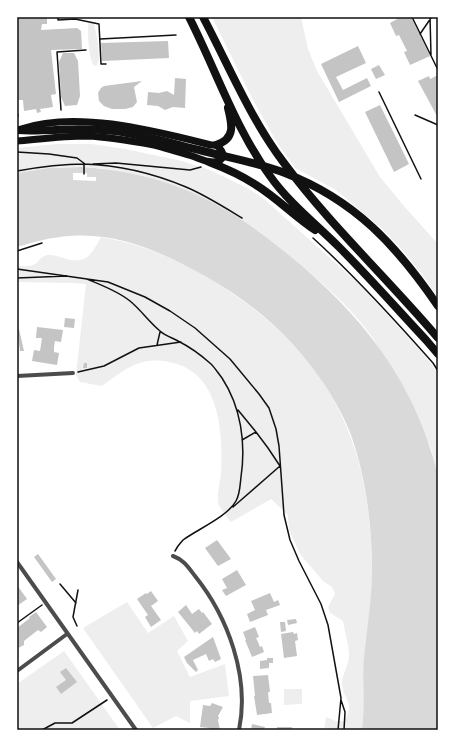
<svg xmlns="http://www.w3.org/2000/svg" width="455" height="747" viewBox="0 0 455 747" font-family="'Archivo Narrow',sans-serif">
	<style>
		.green { fill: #eee }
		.water { fill: #d9d9d9 }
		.pier { fill: #fff }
		.building { fill: #c4c4c4 }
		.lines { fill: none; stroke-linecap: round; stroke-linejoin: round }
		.path { stroke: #111; stroke-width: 1.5 }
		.minor { stroke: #4c4c4c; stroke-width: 4 }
		.primary { stroke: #111; stroke-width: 7 }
		.trunk { stroke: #111; stroke-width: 8 }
		.neatline { fill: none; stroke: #111; stroke-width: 1.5 }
	</style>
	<rect width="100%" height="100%" fill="#fff"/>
	<path class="green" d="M212 17H301L308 49 317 71 380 177 403 205 438 244V298L421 273 398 245 382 229 336 190 295 168 276 141 253 100Z
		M88 23H94L98 43 99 59 98 63 96 66 93 65C88 52 88 38 88 23Z
		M57 144H92L125 149 182 161 210 170 249 189 264 199 359 284 420 350 438 373V475C435 465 433 453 429 443 421 426 411 410 402 393 392 375 383 353 372 337 354 311 330 290 307 270 242 213 168 170 80 167 59 166 38 170 17 173V148Z
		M101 237C151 246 194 266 236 296 335 365 371 450 372 569 372 595 369 622 366 648 365 660 364 673 363 686 363 701 364 715 362 730H309H324L326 717 336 721H344C356 701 343 701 342 684 342 674 348 667 349 657 350 649 344 629 343 621L330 613 328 607 335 594 332 587 323 581 300 554 289 530 288 515 271 499 231 522C227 517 219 508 218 502 217 493 220 483 221 474 223 436 221 378 177 364 143 354 128 367 102 386L80 382 76 375 86 284 73 283 17 282V266C22 266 31 267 35 264 40 260 41 256 48 255 55 255 60 257 66 259 87 264 92 254 101 237Z
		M127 602 148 633 174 616 188 641 177 651 190 677 225 664 229 696 190 701V723L176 716 153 728 83 628Z
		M64 651 120 730H17V684Z
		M284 689H302V704L284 705Z"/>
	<path class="water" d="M81 167C114 169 147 175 178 187 216 201 252 225 284 251 360 312 414 379 438 475V730H362C365 706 362 682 364 658 367 628 372 599 372 569 372 525 366 479 352 438 346 420 336 403 326 387 294 338 256 305 205 276 164 253 118 232 70 236 52 237 34 242 17 247V173L49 168Z"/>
	<path class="pier" d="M73 173H87V177H96V181L73 180Z"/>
	<path class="building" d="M17 17H47V24H42L41 30 77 28 81 31 82 49 51 50 56 94 51 95 53 107 40 109 41 112 37 113 36 109 24 111 23 100H17Z
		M401 17H411L430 56 410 65 404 52 407 51 399 35 396 36 390 23Z
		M168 41 169 58 102 61 101 43Z
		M358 46 366 63 336 77 343 90 367 78 371 86 339 102 321 64Z
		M63 53H74L78 61 80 96 77 105 65 106 61 97 59 62Z
		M379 65 385 75 376 79 371 69Z
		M438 75V118L418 81 429 76 430 79Z
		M175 78 186 79 185 108 173 107 165 110 158 106 147 105 148 92 159 93 167 91 174 95Z
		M142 81 134 87 137 102 133 107 125 109H112L104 106 99 101 98 93 101 88 104 86Z
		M380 105 409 164 394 172 365 112Z
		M65 318 75 319 74 328 64 327Z
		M37 327 63 330 61 342 55 341 54 347V352L59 353 57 365 32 361 34 350 40 351 42 338H36Z
		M17 329H19L24 351H20Z
		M84 363H87V368H83Z
		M217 540 231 559 218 566 205 548Z
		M38 554 56 579 52 582 34 557Z
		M237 570 246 585 226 596 222 590 227 588 222 579Z
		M17 585 27 599 17 606Z
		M151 591 158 601 151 606 161 620 151 627 145 617 148 615 137 599 146 593 147 594Z
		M270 593 274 602 278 600 280 605 266 610 268 615 250 622 247 614 255 610 251 601Z
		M186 605 192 614 199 609 202 613 203 612 212 624 199 634 197 631 195 633 178 612Z
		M36 612 47 627 41 632 38 630 24 641V645L18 648 17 628 30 618 29 617Z
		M296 619 297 623 288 625 287 620Z
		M280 622H285L286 631 281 632Z
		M255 627 259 637 256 638 258 642 260 647 262 646 264 652 252 657 245 640H246L243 632Z
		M293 632 294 634 297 633 298 640 295 641 297 656 284 658 281 634Z
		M213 637 221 659 215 662 213 659 209 661 206 654 193 660 198 670 196 672 187 663 184 657Z
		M267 658H273V663H269V668L260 669V661L267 660Z
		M66 668 77 682 61 694 56 687 66 680 60 672Z
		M268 675 270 692H268L269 703H271L272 713 257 715 254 696H255L253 676Z
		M212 703 223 707 218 716 219 718 218 720 220 730H209V728L200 727 203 705 210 706Z
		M252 724 265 727 264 730H251Z
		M277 727H292V730H277Z"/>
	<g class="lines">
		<path class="path" d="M58 17V20L75 19 99 24 101 64H106
			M412 17 438 70
			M430 17 431 55
			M420 34 431 18
			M100 39 176 35
			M379 92 421 179
			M61 110 57 52 86 50
			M17 112 18 116
			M415 115 438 125
			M17 152 49 154 77 158 85 164
			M84 164V174
			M93 164 116 163 190 170 201 167
			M17 171C39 167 62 164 84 164 118 165 155 174 186 187 205 195 224 207 242 218
			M313 238C356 277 395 320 433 363L438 371
			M17 251 42 243
			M17 269 108 282 145 297 170 311 195 328 230 359 259 394 269 408 276 429 279 446 284 515 290 540 299 561 321 604 328 625 341 698 338 730
			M17 278 67 276
			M87 279C101 285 118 291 130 301 141 310 149 322 160 331 165 336 173 338 178 341 190 347 201 355 211 364 215 368 218 373 222 378 241 407 246 443 241 477 240 485 240 494 236 501 227 517 198 529 183 540L178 546 175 551
			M157 345 160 332
			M78 372 104 366 139 348 181 342
			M238 410 256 432
			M233 507 280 466 268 448 256 432 242 440
			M60 584 76 603
			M17 623 42 605
			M77 626 73 617 78 590
			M341 700 345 712 344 730
			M42 730 55 723H72L107 700"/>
		<path class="minor" d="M17 376 73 373
			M173 556C184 560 188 567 195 576 228 617 250 677 239 730
			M17 562 136 730
			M17 671 67 634"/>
		<path class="primary" d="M17 141C40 139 64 136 87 136 109 137 132 141 154 145 166 148 179 152 192 156 198 158 205 162 212 162 227 161 225 152 216 145H211C155 131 77 110 21 129"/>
		<path class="trunk" d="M189 17C216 70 235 128 270 176 289 203 316 224 339 247 369 277 397 309 426 340L438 354
			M203 17C229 66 250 118 284 163 330 225 388 279 438 338
			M18 130C30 131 42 130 54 130 74 129 95 129 115 131 144 135 174 144 203 151 231 158 259 163 285 173 355 200 397 246 438 306
			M216 145C236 139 232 124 228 108
			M209 162C225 168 241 175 256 185 277 198 294 216 315 230"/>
	</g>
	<rect width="455" height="747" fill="none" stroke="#ffffff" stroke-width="36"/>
	<rect x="18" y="18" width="419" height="711" class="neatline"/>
</svg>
